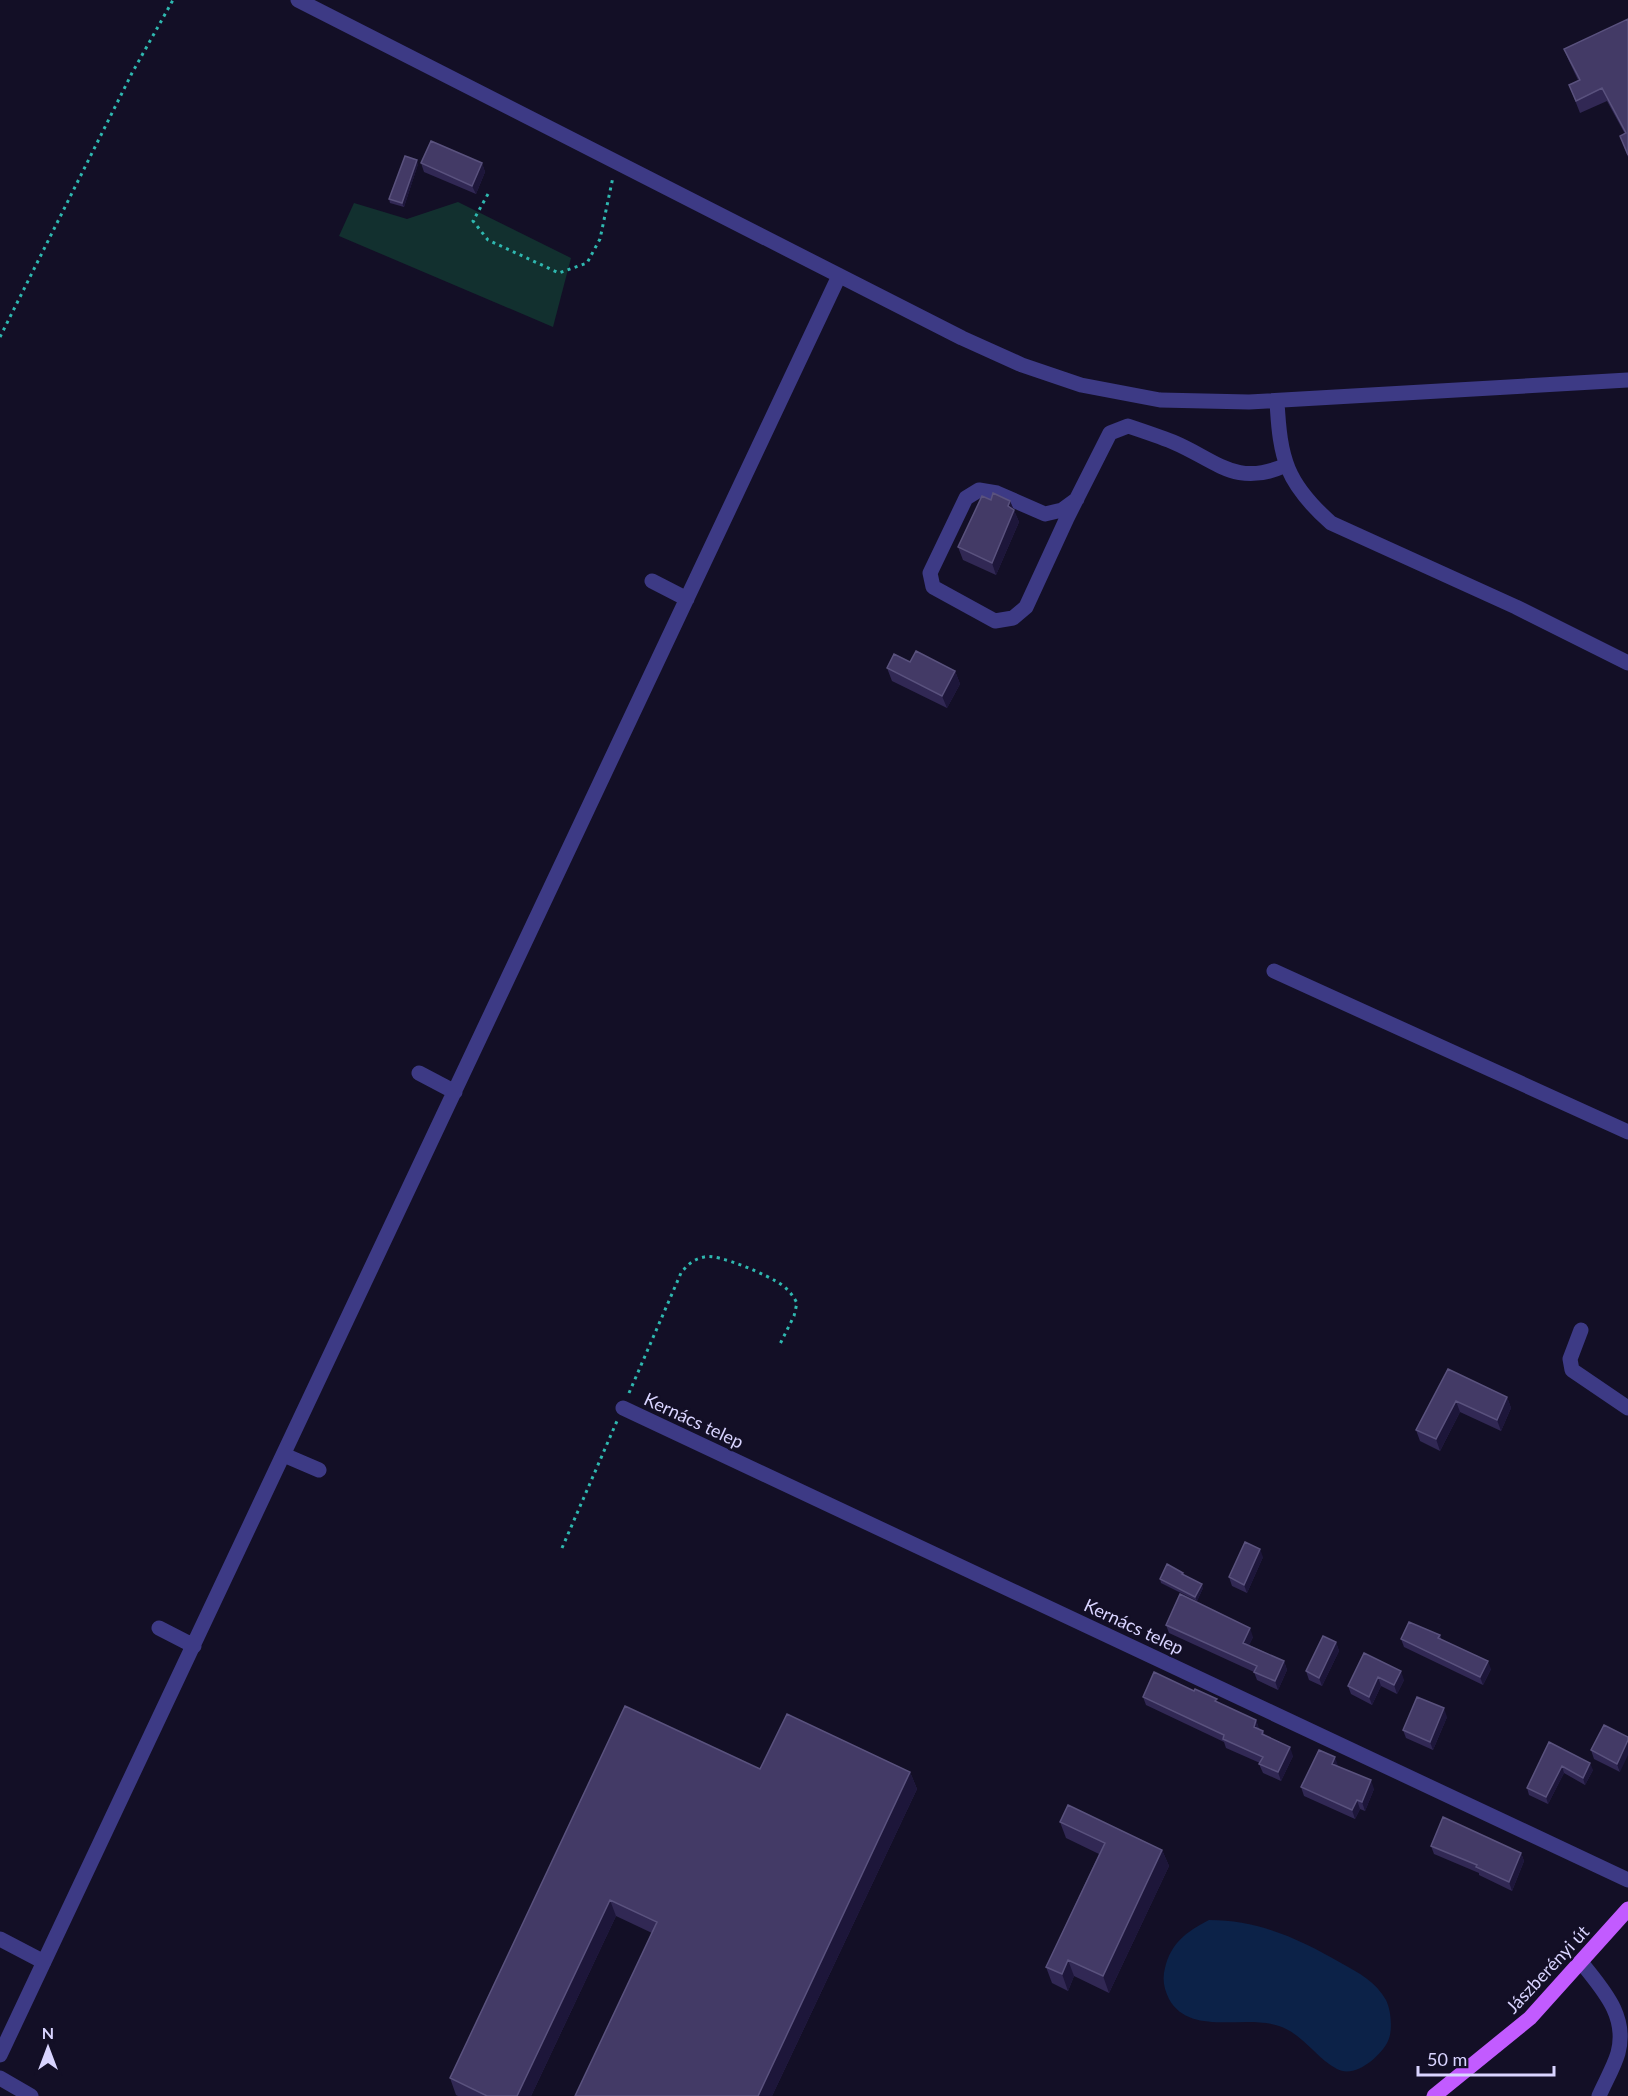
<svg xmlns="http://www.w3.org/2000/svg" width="1628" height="2096" viewBox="0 0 1628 2096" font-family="Lato,sans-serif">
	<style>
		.green { fill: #12302f }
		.water { fill: #0c2248 }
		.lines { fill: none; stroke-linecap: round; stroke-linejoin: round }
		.path { stroke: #2fb8b0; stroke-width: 3; stroke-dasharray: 3 4.5; stroke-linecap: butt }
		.minor { stroke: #3d3a85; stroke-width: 15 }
		.major { stroke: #c25bff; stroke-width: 15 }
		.wall { fill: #312854 }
		.shaded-wall { fill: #1d163a }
		.building { fill: #433a66; stroke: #5a527e; stroke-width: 1.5 }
		.labels { text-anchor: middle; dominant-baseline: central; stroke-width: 5; stroke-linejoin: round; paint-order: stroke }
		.street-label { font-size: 18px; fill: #d9d4ff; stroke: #130f26 }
	</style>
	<rect width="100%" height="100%" fill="#130f26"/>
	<path class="green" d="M458 202 571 258 553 327 339 236 354 203 407 219Z"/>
	<path class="water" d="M1209 1920C1259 1920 1299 1939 1341 1963 1359 1973 1376 1982 1386 2000 1391 2010 1393 2031 1388 2041 1381 2056 1355 2079 1337 2069 1316 2058 1303 2034 1279 2026 1245 2014 1190 2037 1169 1999 1164 1989 1162 1979 1165 1968 1171 1943 1186 1932 1209 1920Z"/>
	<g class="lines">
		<path class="path" d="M488 194 473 221 488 240 559 273 587 263 600 239 613 177
			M0 337 132 73 173 0
			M629 1393 681 1273C687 1265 694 1259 704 1257 718 1253 770 1276 782 1285 789 1290 793 1296 797 1303L794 1316 780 1344
			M562 1548 617 1421"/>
		<path class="minor" d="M298 0 962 338 1022 365 1081 385 1160 400 1249 402 1628 380
			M1277 401C1280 459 1286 483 1331 523L1516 607 1628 663
			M1077 499 1062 510 1045 514 997 493 979 490 966 498 930 573 933 587 995 621 1013 618 1026 607 1067 518 1110 433 1128 426C1143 431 1158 436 1173 442 1216 460 1236 488 1286 465
			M652 581 687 599
			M1274 971 1628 1132
			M419 1073 455 1092
			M1581 1330 1570 1359 1572 1370 1628 1408
			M623 1408 1628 1880
			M284 1455 319 1470
			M159 1628 194 1646
			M0 1939 44 1962
			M1581 1962C1602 1989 1628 2015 1618 2053 1614 2067 1605 2082 1599 2096
			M0 2055 839 276
			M0 2078 31 2096"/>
		<path class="major" d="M1434 2096 1530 2018 1628 1909"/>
	</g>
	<path class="wall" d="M1628 19V157L1620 136 1625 134 1607 101 1580 113 1569 85 1578 80 1569 61 1564 49Z
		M421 163H482L485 172 476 194 424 172Z
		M418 164 404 207 390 203 389 199Z
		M991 500 1010 501 1019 522 996 575 963 560 958 547Z
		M887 668 955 671 960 684 947 708 892 681Z
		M1448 1369 1507 1397 1511 1408 1501 1431 1460 1412 1440 1451 1420 1441 1416 1430Z
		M1263 1557 1247 1593 1232 1586 1229 1577Z
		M1184 1575 1203 1588 1197 1601 1161 1583 1160 1579Z
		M1166 1625 1253 1637 1249 1645 1284 1661 1287 1670 1278 1690 1257 1680 1254 1672 1169 1633Z
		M1440 1635 1441 1639 1491 1669 1483 1685 1404 1647 1401 1639Z
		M1336 1642 1339 1651 1322 1686 1309 1680 1306 1671Z
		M1364 1653 1404 1680 1397 1694 1381 1686 1372 1705 1351 1694 1348 1686Z
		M1143 1697 1218 1702 1256 1720 1259 1729 1263 1731 1265 1736 1293 1756 1281 1781 1263 1773 1259 1764 1260 1763 1226 1748 1224 1742 1146 1705Z
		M625 1706 760 1769 910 1772 917 1789 772 2096H575L652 1933 616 1916 531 2096H458L456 2095 450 2078Z
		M1447 1717 1433 1750 1406 1738 1403 1730Z
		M1604 1725 1620 1772 1594 1759 1591 1750Z
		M1549 1742 1593 1770 1585 1785 1564 1773 1548 1804 1529 1795 1527 1788Z
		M1338 1766 1374 1789 1365 1811 1360 1809 1355 1819 1304 1796 1301 1787Z
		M1060 1822 1162 1850 1169 1866 1109 1993 1074 1976 1068 1991 1052 1983 1046 1967 1099 1854 1066 1838Z
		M1431 1846 1521 1853 1524 1861 1512 1891 1479 1875V1873L1434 1854Z"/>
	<path class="shaded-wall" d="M417 160 418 164 404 207 402 203Z
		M482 163 485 172 476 194 472 186Z
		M1010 501 1019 522 996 575 992 563Z
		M955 671 960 684 947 708 942 696Z
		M1507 1397 1511 1408 1501 1431 1497 1420Z
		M1456 1401 1460 1412 1440 1451 1436 1439Z
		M1260 1549 1263 1557 1247 1593 1244 1585Z
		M1202 1584 1203 1588 1197 1601 1195 1597Z
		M1250 1628 1253 1637 1246 1651 1243 1643Z
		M1336 1642 1339 1651 1322 1686 1319 1678Z
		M1284 1661 1287 1670 1278 1690 1275 1681Z
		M1488 1661 1491 1669 1483 1685 1480 1677Z
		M1401 1671 1404 1680 1397 1694 1394 1685Z
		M1378 1677 1381 1686 1372 1705 1369 1697Z
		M1444 1708 1447 1717 1433 1750 1430 1742Z
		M1256 1720 1259 1729 1257 1735 1254 1727Z
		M1628 1740V1755L1620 1772 1617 1764Z
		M1290 1747 1293 1756 1281 1781 1278 1772Z
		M1335 1757 1338 1766 1332 1764Z
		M1590 1763 1593 1770 1585 1785 1583 1778Z
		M1562 1766 1564 1773 1548 1804 1546 1797Z
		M910 1772 917 1789 772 2096H758Z
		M1371 1780 1374 1789 1365 1811 1362 1802Z
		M1357 1800 1360 1809 1355 1819 1352 1810Z
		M1162 1850 1169 1866 1109 1993 1103 1976Z
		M1521 1853 1524 1861 1512 1891 1509 1882Z
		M610 1900 616 1916 531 2096H517Z
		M1068 1960 1074 1976 1068 1991 1062 1974Z"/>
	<path class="building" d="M1628 19V155L1620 136 1626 133 1602 88 1576 101 1569 85 1580 80 1564 49Z
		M431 141 482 163 472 186 421 163Z
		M405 156 417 160 402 203 389 199Z
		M993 493 1010 501 1008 506 1014 510 992 563 958 547 982 496 991 500Z
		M916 651 955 671 942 696 887 668 894 654 910 662Z
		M1448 1369 1507 1397 1497 1420 1456 1401 1436 1439 1416 1430Z
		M1245 1542 1260 1549 1244 1585 1229 1577Z
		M1167 1564 1183 1573 1182 1574 1202 1584 1195 1597 1160 1579Z
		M1180 1594 1250 1628 1243 1643 1284 1661 1275 1681 1254 1672 1257 1666 1166 1625Z
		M1409 1622 1440 1635 1438 1638 1488 1661 1480 1677 1401 1639Z
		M1323 1636 1336 1642 1319 1678 1306 1671Z
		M1364 1653 1401 1671 1394 1685 1378 1677 1369 1697 1348 1686Z
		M1154 1672 1194 1691 1195 1689 1217 1699 1215 1701 1256 1720 1254 1727 1263 1731 1262 1734 1290 1747 1278 1772 1259 1764 1263 1757 1223 1739 1224 1735 1143 1697Z
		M1417 1697 1444 1708 1430 1742 1403 1730Z
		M625 1706 760 1769 787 1714 910 1772 758 2096H575L657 1922 610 1900 517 2096H487L450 2078Z
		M1604 1725 1628 1737V1740L1617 1764 1591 1750Z
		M1549 1742 1590 1763 1583 1778 1562 1766 1546 1797 1527 1788Z
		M1319 1750 1335 1757 1332 1764 1371 1780 1362 1802 1357 1800 1352 1810 1301 1787Z
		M1068 1805 1162 1850 1103 1976 1068 1960 1062 1974 1046 1967 1105 1843 1060 1822Z
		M1443 1817 1521 1853 1509 1882 1476 1867 1477 1865 1431 1846Z"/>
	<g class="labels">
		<g class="street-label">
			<text transform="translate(694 1420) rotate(25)">Kernács telep</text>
			<text transform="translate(1134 1626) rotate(25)">Kernács telep</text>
			<text transform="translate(1547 1969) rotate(-47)">Jászberényi út</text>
		</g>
	</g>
	<g transform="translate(48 2048)" stroke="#130f26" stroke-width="4.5" paint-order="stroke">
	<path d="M0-4.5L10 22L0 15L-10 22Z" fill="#d9d4ff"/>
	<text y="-9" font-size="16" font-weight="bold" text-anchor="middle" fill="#d9d4ff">N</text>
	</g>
	<path d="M1418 2066v9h136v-9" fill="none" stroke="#d9d4ff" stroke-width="3"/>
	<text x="1427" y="2066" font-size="18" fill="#d9d4ff" stroke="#130f26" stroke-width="4.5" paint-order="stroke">50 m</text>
</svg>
